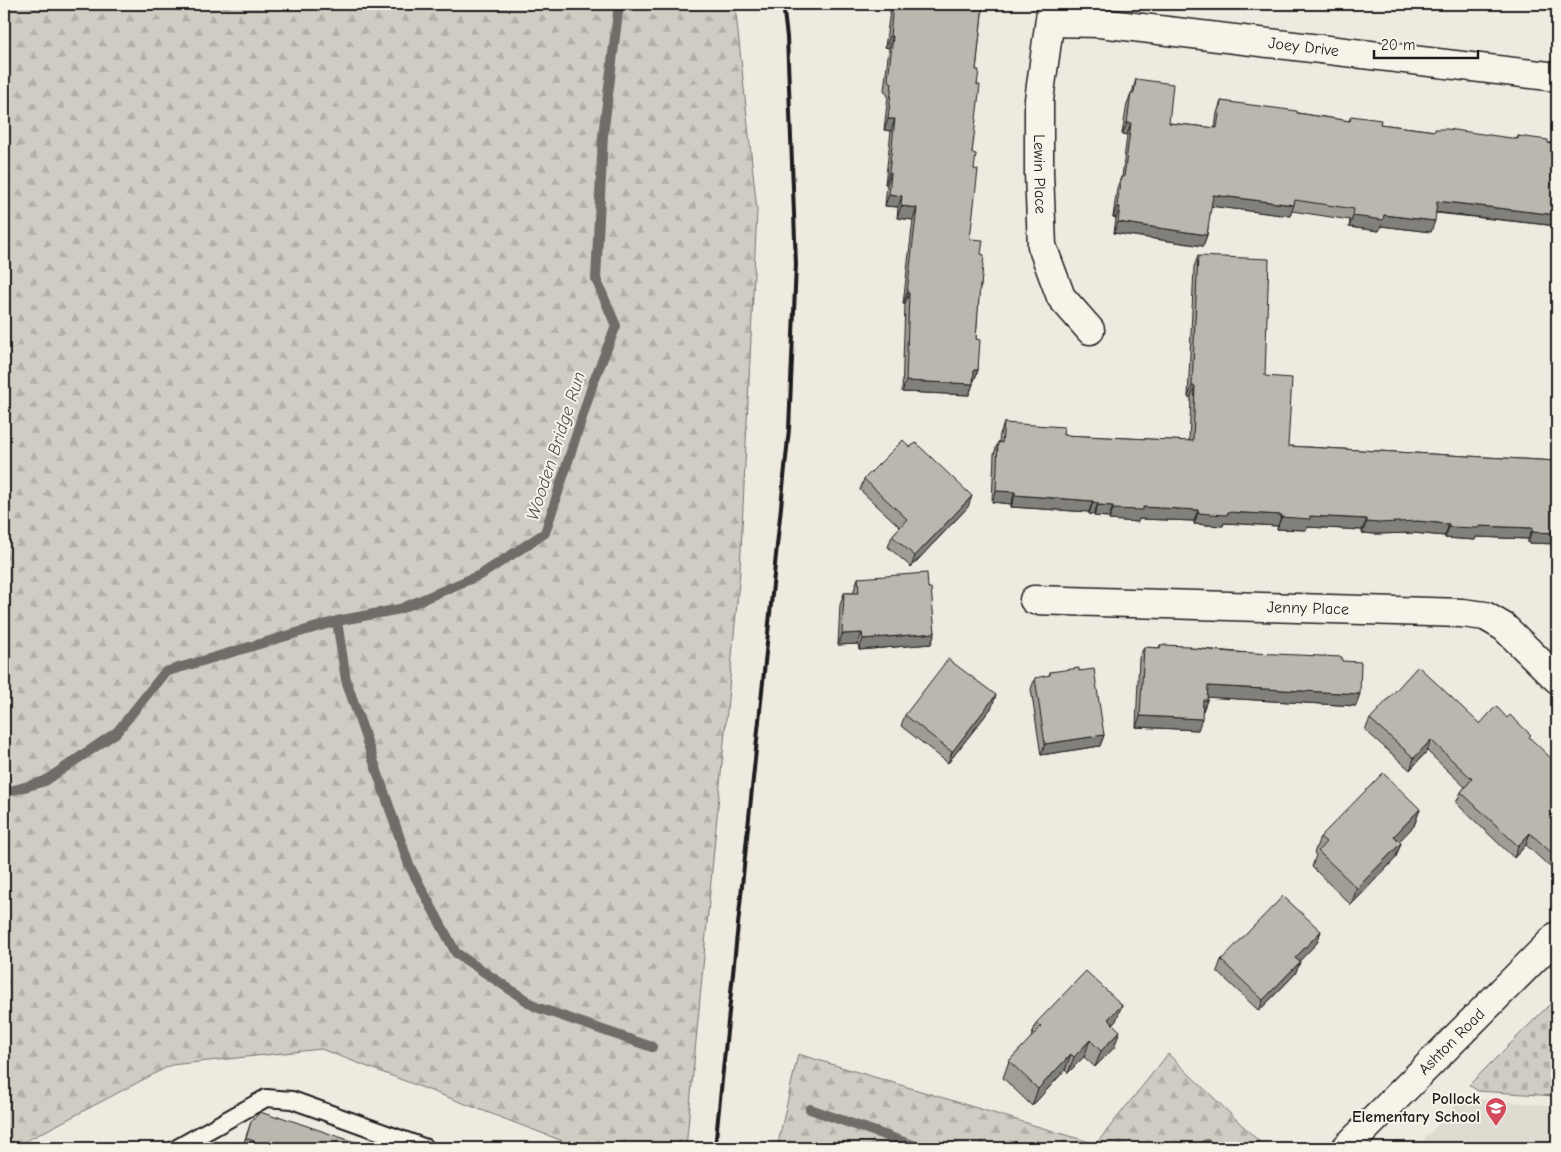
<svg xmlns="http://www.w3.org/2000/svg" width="1561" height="1152" viewBox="0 0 1561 1152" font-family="'Comic Neue',sans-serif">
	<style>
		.built { fill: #dedbd1 }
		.forest { fill: url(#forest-firs); stroke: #767470 }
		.cemetery { fill: url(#cemetery-stones); stroke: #767470 }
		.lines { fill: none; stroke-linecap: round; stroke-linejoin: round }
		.stream { stroke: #6f6d69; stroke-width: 10 }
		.service-casing { stroke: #1c1c1c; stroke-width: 20 }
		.minor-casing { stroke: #1c1c1c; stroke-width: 31 }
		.service { stroke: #f7f3e8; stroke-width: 16 }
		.minor { stroke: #f7f3e8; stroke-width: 28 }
		.rail { stroke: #1c1c1c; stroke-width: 4 }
		.wall { fill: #a09d96; stroke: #1c1c1c }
		.shaded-wall { fill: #82807a; stroke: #1c1c1c }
		.building { fill: #bab7af; stroke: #1c1c1c }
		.labels { text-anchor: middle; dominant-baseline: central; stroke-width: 4; stroke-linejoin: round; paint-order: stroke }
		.street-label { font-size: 16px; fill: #1c1c1c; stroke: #f7f3e8 }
		.poi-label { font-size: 16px; font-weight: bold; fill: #1c1c1c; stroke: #f7f3e8; text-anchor: end }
		.water-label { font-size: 18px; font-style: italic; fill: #535250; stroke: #f7f3e8 }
	</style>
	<defs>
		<pattern id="forest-firs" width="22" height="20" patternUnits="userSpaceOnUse" patternTransform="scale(1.25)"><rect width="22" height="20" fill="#cfccc3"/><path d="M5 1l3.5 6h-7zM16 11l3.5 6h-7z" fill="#b1afa7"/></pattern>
		<pattern id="cemetery-stones" width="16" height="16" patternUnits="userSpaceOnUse" patternTransform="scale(1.25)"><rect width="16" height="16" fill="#cfccc3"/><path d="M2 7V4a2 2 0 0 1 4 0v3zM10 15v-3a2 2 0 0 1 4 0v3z" fill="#b1afa7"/></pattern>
	</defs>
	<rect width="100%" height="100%" fill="#eeeae0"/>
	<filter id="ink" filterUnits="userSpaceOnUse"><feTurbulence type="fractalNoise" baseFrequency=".02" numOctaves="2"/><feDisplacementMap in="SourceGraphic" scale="10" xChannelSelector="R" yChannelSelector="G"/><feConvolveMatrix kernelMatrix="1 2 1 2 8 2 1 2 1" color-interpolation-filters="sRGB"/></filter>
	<g filter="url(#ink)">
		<path class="built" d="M1463 1098 1557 1106V1148H1416Z"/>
		<path class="forest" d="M4 4H735L757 210 740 571 686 1148H581L321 1049 171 1065 13 1148H4Z
			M798 1054 1096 1144 1168 1054 1266 1148H777Z"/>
		<path class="cemetery" d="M1557 997V1093L1555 1096 1478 1091 1469 1085Z"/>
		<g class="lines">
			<path class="stream" d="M337 621 346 680 409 865 456 953 536 1007 652 1047
				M4 793 45 781 117 732 165 672 337 621 400 609 482 574 545 533 593 383 616 326 596 279 603 136 619 4
				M810 1109 921 1148
				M1199 1148 1207 1144"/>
			<g class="service-casing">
				<path id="service" d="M177 1148 266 1098 292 1100 426 1148"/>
			</g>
			<g class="minor-casing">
				<g id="minor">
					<path id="s1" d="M1052 4 1039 100V173L1042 246 1061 297 1090 330"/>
					<path id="s2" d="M1050 22 1100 23 1557 77"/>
					<path id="s3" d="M1034 600 1462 613 1485 616 1504 627 1557 679"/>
					<path id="s4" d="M1346 1148 1557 936"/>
				</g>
			</g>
			<use href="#service" class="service"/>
			<use href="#minor" class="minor"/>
			<path class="rail" d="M715 1148 789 429 796 264 787 37 783 4"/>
		</g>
		<path class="wall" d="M891 4H983L976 70 977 85 972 153 974 169 970 239 981 254V286L979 291 976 339 978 370 974 381H973V384L969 395 902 392 905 304H903L913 220 897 218 898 207 885 206 887 184H885L891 131 884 130 888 96 884 90 889 48 885 47Z
			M1136 79 1169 123 1215 128 1217 113 1221 101 1349 121 1351 116 1380 124 1435 131 1517 139 1518 136 1548 143 1557 145V226L1436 213 1431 232 1381 226 1379 231 1349 227 1350 220 1292 211 1290 216 1211 206 1207 235 1203 246 1114 233 1116 218 1113 217 1117 188 1121 177H1122L1127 135 1122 134 1127 104 1131 93H1132Z
			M1198 256 1265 376 1288 446 1557 461V544L1528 543V539L1476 537 1475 540 1445 538V536L1413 533 1375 534 1362 533V530L1307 527 1306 530 1277 529 1278 526 1224 523 1223 526 1207 525 1194 524V521L1139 519 1138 522 1109 520V517L1094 516V514H1089V512L1011 507V504L992 502 994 454 998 442H999L1000 434 1004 423 1063 435 1189 441 1191 397H1188L1194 267Z
			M864 479 968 507 911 567 888 547 892 536 900 527 860 490Z
			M858 578 928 588 935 633 931 644 859 650 858 644 838 645 840 605 844 593H854V590Z
			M1160 645 1190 648 1342 661 1356 706 1207 697V700L1203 711H1202L1198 730 1136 727 1139 658 1144 647 1159 648Z
			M1079 671 1104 735 1100 746 1041 755 1031 689 1035 678 1049 676 1050 672Z
			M992 707 948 763 901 726 905 715Z
			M1507 718 1530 738 1557 859 1550 867 1526 845 1514 858 1456 803 1461 792 1465 787 1427 751 1410 770 1365 730 1370 719 1480 724Z
			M1420 809 1414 826 1399 841 1401 843 1395 859 1351 905 1312 867 1316 855 1314 853 1320 837Z
			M1321 931 1317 943 1298 961 1300 962 1295 974 1259 1011 1217 971 1221 960Z
			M1116 1021 1113 1024 1114 1048 1095 1067 1084 1057 1068 1073 1065 1070 1032 1106 1003 1078 1009 1061 1031 1038 1036 1023Z
			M278 1118 351 1141 375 1148H242L251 1122Z"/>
		<path class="shaded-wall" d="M1521 4H1557V8Z
			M890 36H893L889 48 885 47Z
			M888 119H895L891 131 884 130Z
			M1127 123H1131L1127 135 1122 134Z
			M889 172 891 173 887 184H885Z
			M889 194 902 196 898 207 885 206Z
			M1213 195 1294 205 1290 216 1209 206Z
			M1437 201 1557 215V226L1433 212Z
			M901 206 917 208 913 220 897 218Z
			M1117 206 1120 207 1116 218 1113 217Z
			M1384 215 1435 221 1431 232 1381 226 1379 231 1349 227 1353 216Z
			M1118 222 1207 235 1203 246 1114 233Z
			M907 293H909L905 304H903Z
			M974 370H978L974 381H970Z
			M906 381 973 384 969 395 902 392Z
			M1192 386H1195L1191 397H1188Z
			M996 491 1015 492 1011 504 992 502Z
			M1015 495 1093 501 1089 512 1011 507Z
			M972 496 968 507 911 567 915 556Z
			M1093 502 1098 503 1094 514H1089Z
			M1098 505 1113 506 1109 517 1094 516Z
			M1143 507 1198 510 1194 521 1139 519 1138 522 1109 520 1113 509Z
			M1228 512 1282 515 1278 526 1224 523 1223 526 1194 524 1198 513Z
			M1310 516 1367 519 1362 530 1307 527 1306 530 1277 529 1281 517Z
			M1417 521 1449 524 1445 536 1413 533 1375 534 1362 533 1367 522Z
			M1479 526 1533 528 1528 539 1476 537 1475 540 1445 538 1449 527Z
			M1532 532 1557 533V544L1528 543Z
			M862 633 858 644 838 645 842 634Z
			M935 633 931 644 859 650 863 639Z
			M1208 686 1360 694 1356 706 1204 697Z
			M996 695 992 707 948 763 952 752Z
			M1203 700H1207L1203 711H1199Z
			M1140 716 1202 719 1198 730 1136 727Z
			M1104 735 1100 746 1041 755 1045 744Z
			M1431 740 1427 751 1410 770 1414 758Z
			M1420 809 1414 826 1388 853 1394 836Z
			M1530 833 1526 845 1514 858 1518 846Z
			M1401 843 1395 859 1351 905 1357 888Z
			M1557 852V859L1550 867 1554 855Z
			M1321 931 1317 943 1291 970 1295 958Z
			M1300 962 1295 974 1259 1011 1263 1000Z
			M1122 1005 1116 1021 1102 1036 1108 1019Z
			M1120 1031 1114 1048 1095 1067 1101 1051Z
			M1090 1040 1084 1057 1068 1073 1074 1057Z
			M1071 1054 1065 1070 1032 1106 1038 1089Z"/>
		<path class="building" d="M893 4H983L976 70H979L977 85H980L972 153 976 154 974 169 978 170 970 239 983 240 981 254 984 255 981 286 980 285 976 339 980 340 978 370H974L973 384 906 381 909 293H907L917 208 901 206 902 196 889 194 891 173 889 172 895 119H888L892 84 888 79 893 36H890Z
			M1136 79 1173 84 1169 123 1217 128 1221 101 1297 111V113L1350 121 1351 116 1381 120 1380 124 1435 131V129H1447L1518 139V136L1548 140V143L1557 145V215L1437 201 1435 221 1384 215 1383 220 1353 216 1354 209 1295 200 1294 205 1213 195 1207 235 1118 222 1120 207 1117 206 1121 177H1124L1131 123H1127L1131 93H1134Z
			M1198 256 1269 259 1265 376 1292 378 1288 446 1557 461V533L1532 532 1533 528 1479 526V528L1449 527V524L1417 521 1379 523 1367 522V519L1310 516V519L1281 517 1282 515 1228 512 1227 515 1211 514 1198 513V510L1143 507V510L1113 509V506L1098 505V503L1093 502V501L1015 495V492L996 491 998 442 1002 443 1004 423 1064 427 1063 435 1193 441 1195 386H1192Z
			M903 440 910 447 916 443 972 496 915 556 892 536 907 519 864 479Z
			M927 573 928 588H931L935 633 863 639 862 633 842 634 844 593H859L858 578Z
			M1160 645 1190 646V648L1231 652 1342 657V661L1361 662 1360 694 1208 686 1207 700H1203L1202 719 1140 716 1144 647 1160 648Z
			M948 659 996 695 952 752 905 715Z
			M1418 666 1480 724 1496 706 1507 718 1510 715 1531 735 1529 737 1557 764V852L1554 855 1530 833 1518 846 1461 792 1472 779 1431 740 1414 758 1370 719Z
			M1079 668V671L1094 669 1104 735 1045 744 1035 678 1050 675V672Z
			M1383 773 1420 809 1394 836 1401 843 1357 888 1318 851 1326 842 1320 837Z
			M1283 896 1321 931 1295 958 1300 962 1263 1000 1221 960Z
			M1086 971 1122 1005 1108 1019 1120 1031 1101 1051 1090 1040 1074 1057 1071 1054 1038 1089 1009 1061 1041 1027 1036 1023Z
			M260 1112 278 1118V1116L351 1141 375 1148H252L254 1141 246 1138 251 1122Z"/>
	</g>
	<defs>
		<g id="school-pin" transform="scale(1.125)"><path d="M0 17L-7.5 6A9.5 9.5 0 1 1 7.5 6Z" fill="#d1495b" stroke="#f7f3e8"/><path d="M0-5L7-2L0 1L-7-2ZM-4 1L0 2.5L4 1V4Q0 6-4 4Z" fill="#fff"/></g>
	</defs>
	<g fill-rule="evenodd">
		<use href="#school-pin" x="1496" y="1108"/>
	</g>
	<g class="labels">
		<g class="street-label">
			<text stroke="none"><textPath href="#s2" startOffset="255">Joey Drive</textPath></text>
			<text stroke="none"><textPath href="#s1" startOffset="171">Lewin Place</textPath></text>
			<text stroke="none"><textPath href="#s3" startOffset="274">Jenny Place</textPath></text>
			<text stroke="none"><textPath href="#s4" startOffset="150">Ashton Road</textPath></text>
		</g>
		<g class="poi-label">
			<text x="1480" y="1099">Pollock<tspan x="1480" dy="18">Elementary School</tspan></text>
		</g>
		<g class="water-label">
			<text transform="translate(556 446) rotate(-72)">Wooden Bridge Run</text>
		</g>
	</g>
	<rect width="1561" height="1152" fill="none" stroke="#f7f3e8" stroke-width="20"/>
	<rect x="10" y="10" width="1541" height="1132" fill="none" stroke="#1c1c1c" stroke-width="2" filter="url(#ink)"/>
	<path d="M1374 50v8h104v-8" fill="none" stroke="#1c1c1c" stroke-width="2.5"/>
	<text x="1381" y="50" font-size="15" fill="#1c1c1c" stroke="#f7f3e8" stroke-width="4" paint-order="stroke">20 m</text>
</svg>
